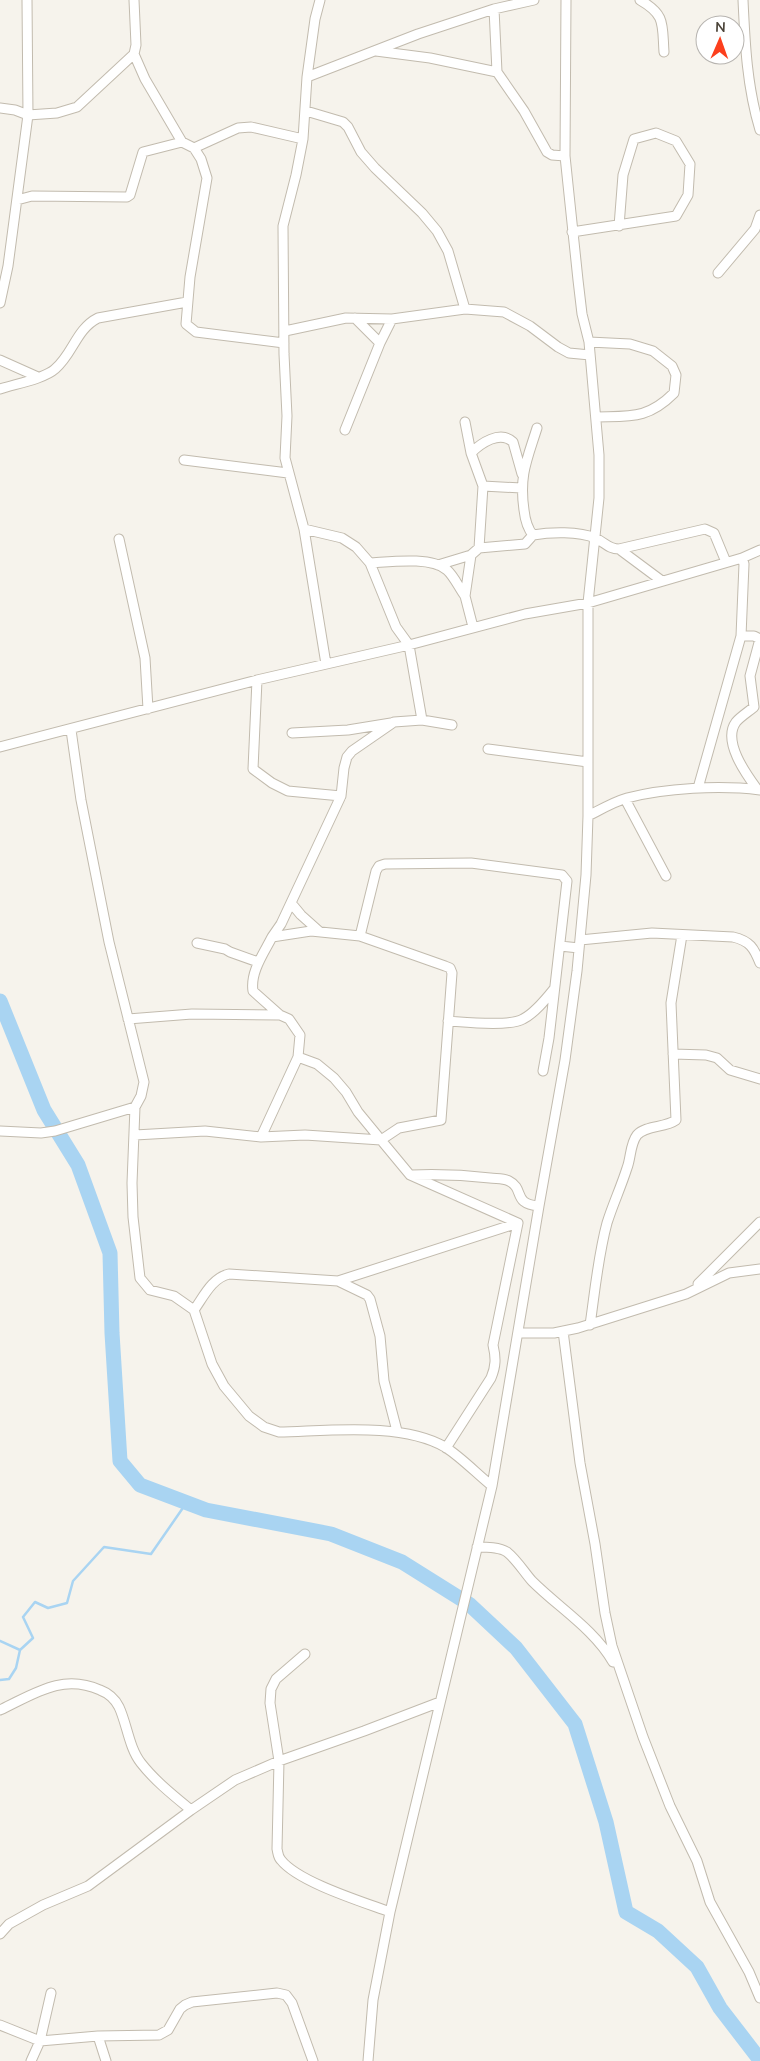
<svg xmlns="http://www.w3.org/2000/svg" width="760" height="2061" viewBox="0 0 760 2061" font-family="Mulish,sans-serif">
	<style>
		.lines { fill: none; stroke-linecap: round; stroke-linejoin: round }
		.stream { stroke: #a9d4f2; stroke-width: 2.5 }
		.river { stroke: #a9d4f2; stroke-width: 15 }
		.minor-casing { stroke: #c2bbae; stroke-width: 11 }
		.minor { stroke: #fff; stroke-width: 9 }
	</style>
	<rect width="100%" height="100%" fill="#f6f3ec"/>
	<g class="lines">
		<path class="stream" d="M0 1641 20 1650 33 1638 23 1617 35 1602 48 1608 67 1603 73 1581 104 1547 151 1554 187 1502
			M0 1680 9 1679 16 1668 20 1650"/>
		<path class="river" d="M0 1001 44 1110 78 1165 110 1253 112 1333 120 1461 140 1485 206 1510 331 1534 402 1562 469 1604 516 1648 575 1724 606 1822 626 1912 658 1931 697 1967 720 2008 760 2060"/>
		<g class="minor-casing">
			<path id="minor" d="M134 0 136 45 134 54 145 79 182 142 194 148 201 159 207 178 190 277 186 324 196 332 284 343
				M320 0 315 19 307 77 303 139 296 175 283 226 284 354 287 416 285 458 304 529 326 664
				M640 0C666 15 662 24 664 52
				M743 0C745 44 747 87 760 130
				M494 9 497 72 524 111 547 152 552 155 565 156
				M376 51 430 58 497 72
				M307 77 418 34 494 9 534 0
				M0 108 15 110 28 115 57 113 77 107 134 54
				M306 111 343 122 348 127 361 152 375 168 422 213 437 231 448 251 465 309 504 312 530 326 558 347 569 353 590 355
				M194 148 238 128 251 127 303 139
				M17 200 32 196 127 197 130 195 143 152 182 142
				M572 232 676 216 688 195 690 164 676 141 656 133 634 139 623 175 619 226
				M718 273 755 229 760 215
				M0 303 8 266 28 115 27 0
				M355 318 380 343
				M285 331 346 318 392 319 465 309
				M589 342 630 344 653 351 672 366 676 375 674 393C648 419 631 416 597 417
				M0 360 38 377
				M0 389C15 384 44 379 55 369 73 354 76 329 98 318L187 302
				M465 422 471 453 483 486 479 548
				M537 428C527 460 519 475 524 510 525 519 527 528 533 535 550 532 579 531 595 538 605 542 608 549 619 549L705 529 714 533 726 562
				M345 430 380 343 392 319
				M471 453C481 443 500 430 513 442L522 474
				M184 460 288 473
				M483 486 521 488
				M304 529 342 538 356 547 370 563 396 627 409 645 422 720 452 725
				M119 539 145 658 148 709
				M619 549 662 581
				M471 555 465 596 473 627
				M742 558 744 564 741 636H754L760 639 750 676 754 707C748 712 740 717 736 722 722 741 746 774 757 789
				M370 563C389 562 431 556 447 570 454 576 459 588 465 596
				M438 565 471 555 479 548 525 544 533 535
				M257 680 253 769 272 783 288 791 341 796
				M71 730 81 800 109 942 144 1082 141 1096 135 1107 132 1183 133 1217 140 1278 150 1290 174 1296 194 1310 212 1364 224 1386 249 1416 264 1427 279 1432C328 1431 402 1422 445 1447 461 1457 477 1474 492 1486
				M292 733 348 730 391 723
				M0 747 257 680 409 645 525 614 588 603 742 558 760 550
				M488 749 588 762
				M698 788 741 636
				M625 799 666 876
				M588 816C600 810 613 802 627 798 665 788 720 785 760 790
				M291 903 301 915 320 932
				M360 936 376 871 379 866 385 864 471 863 562 875 567 881 549 1038 543 1071
				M272 937 281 924 341 796 344 768 347 757 352 751 394 722 422 720
				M580 940 652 933 733 937C750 941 754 948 760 963
				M197 943 225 949 230 952 258 962
				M560 946 579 948
				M280 1015 253 991C250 972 264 953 272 937L311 931 360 936 445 966 450 968 452 973 441 1120 399 1128 381 1140 410 1175 518 1223 493 1345C496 1358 496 1366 491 1378L446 1448
				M128 1019 192 1014 280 1015 289 1019 300 1035 298 1057 261 1137 205 1131 135 1135
				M448 1021C464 1022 509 1027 523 1019 535 1013 546 999 554 989
				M673 1054 706 1055 717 1058 730 1070 760 1079
				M0 1131 41 1133 55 1131 135 1107
				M261 1137 305 1135 381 1140 358 1112 346 1092 334 1078 317 1064 298 1057
				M412 1175C438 1174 464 1175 490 1178 496 1179 503 1178 509 1181 525 1189 512 1204 539 1206
				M338 1281 518 1223
				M698 1284 760 1222
				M194 1310C204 1296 212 1278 229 1274L338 1281 367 1295 370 1299 380 1336 384 1381 397 1431
				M590 1325C595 1291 598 1256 607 1223 613 1204 621 1187 627 1168 631 1158 630 1144 637 1135 646 1125 665 1128 676 1120L671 1003 682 935
				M563 1331 580 1463 595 1544 605 1613 612 1646 643 1737 670 1806 697 1861 710 1902 749 1972 760 1998
				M518 1333H554L578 1328 686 1294 729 1273 760 1269
				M477 1547C486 1547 500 1547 507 1552 517 1560 524 1572 532 1581 559 1608 594 1629 613 1662
				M305 1654 276 1679 271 1689 270 1703 279 1761 277 1849C278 1853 278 1857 281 1860 298 1882 363 1902 390 1912
				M0 1710C34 1694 62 1673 100 1690 108 1693 115 1699 119 1707 127 1724 129 1748 141 1763 155 1781 174 1796 191 1810L235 1780 279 1761 364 1731 440 1702
				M0 1934 9 1924 43 1905 88 1886 191 1810
				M0 2025 40 2041 98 2036 159 2035 168 2030 180 2009 185 2005 192 2002 277 1993 286 1995 292 2003 313 2061
				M98 2036 106 2061
				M31 2061 40 2041 51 1993
				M368 2061 373 2000 390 1912 492 1486 539 1206 565 1060 577 971 586 875 588 816V603L599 498V455L589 342 582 314 578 280 565 156 566 0"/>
		</g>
		<use href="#minor" class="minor"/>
	</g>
	<g transform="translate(720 40) rotate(2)"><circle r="24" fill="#ffffff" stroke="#b7b4b0"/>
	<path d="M0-4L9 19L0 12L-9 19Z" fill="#fc3f1d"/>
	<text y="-8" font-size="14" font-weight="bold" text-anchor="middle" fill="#4b4439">N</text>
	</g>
</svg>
